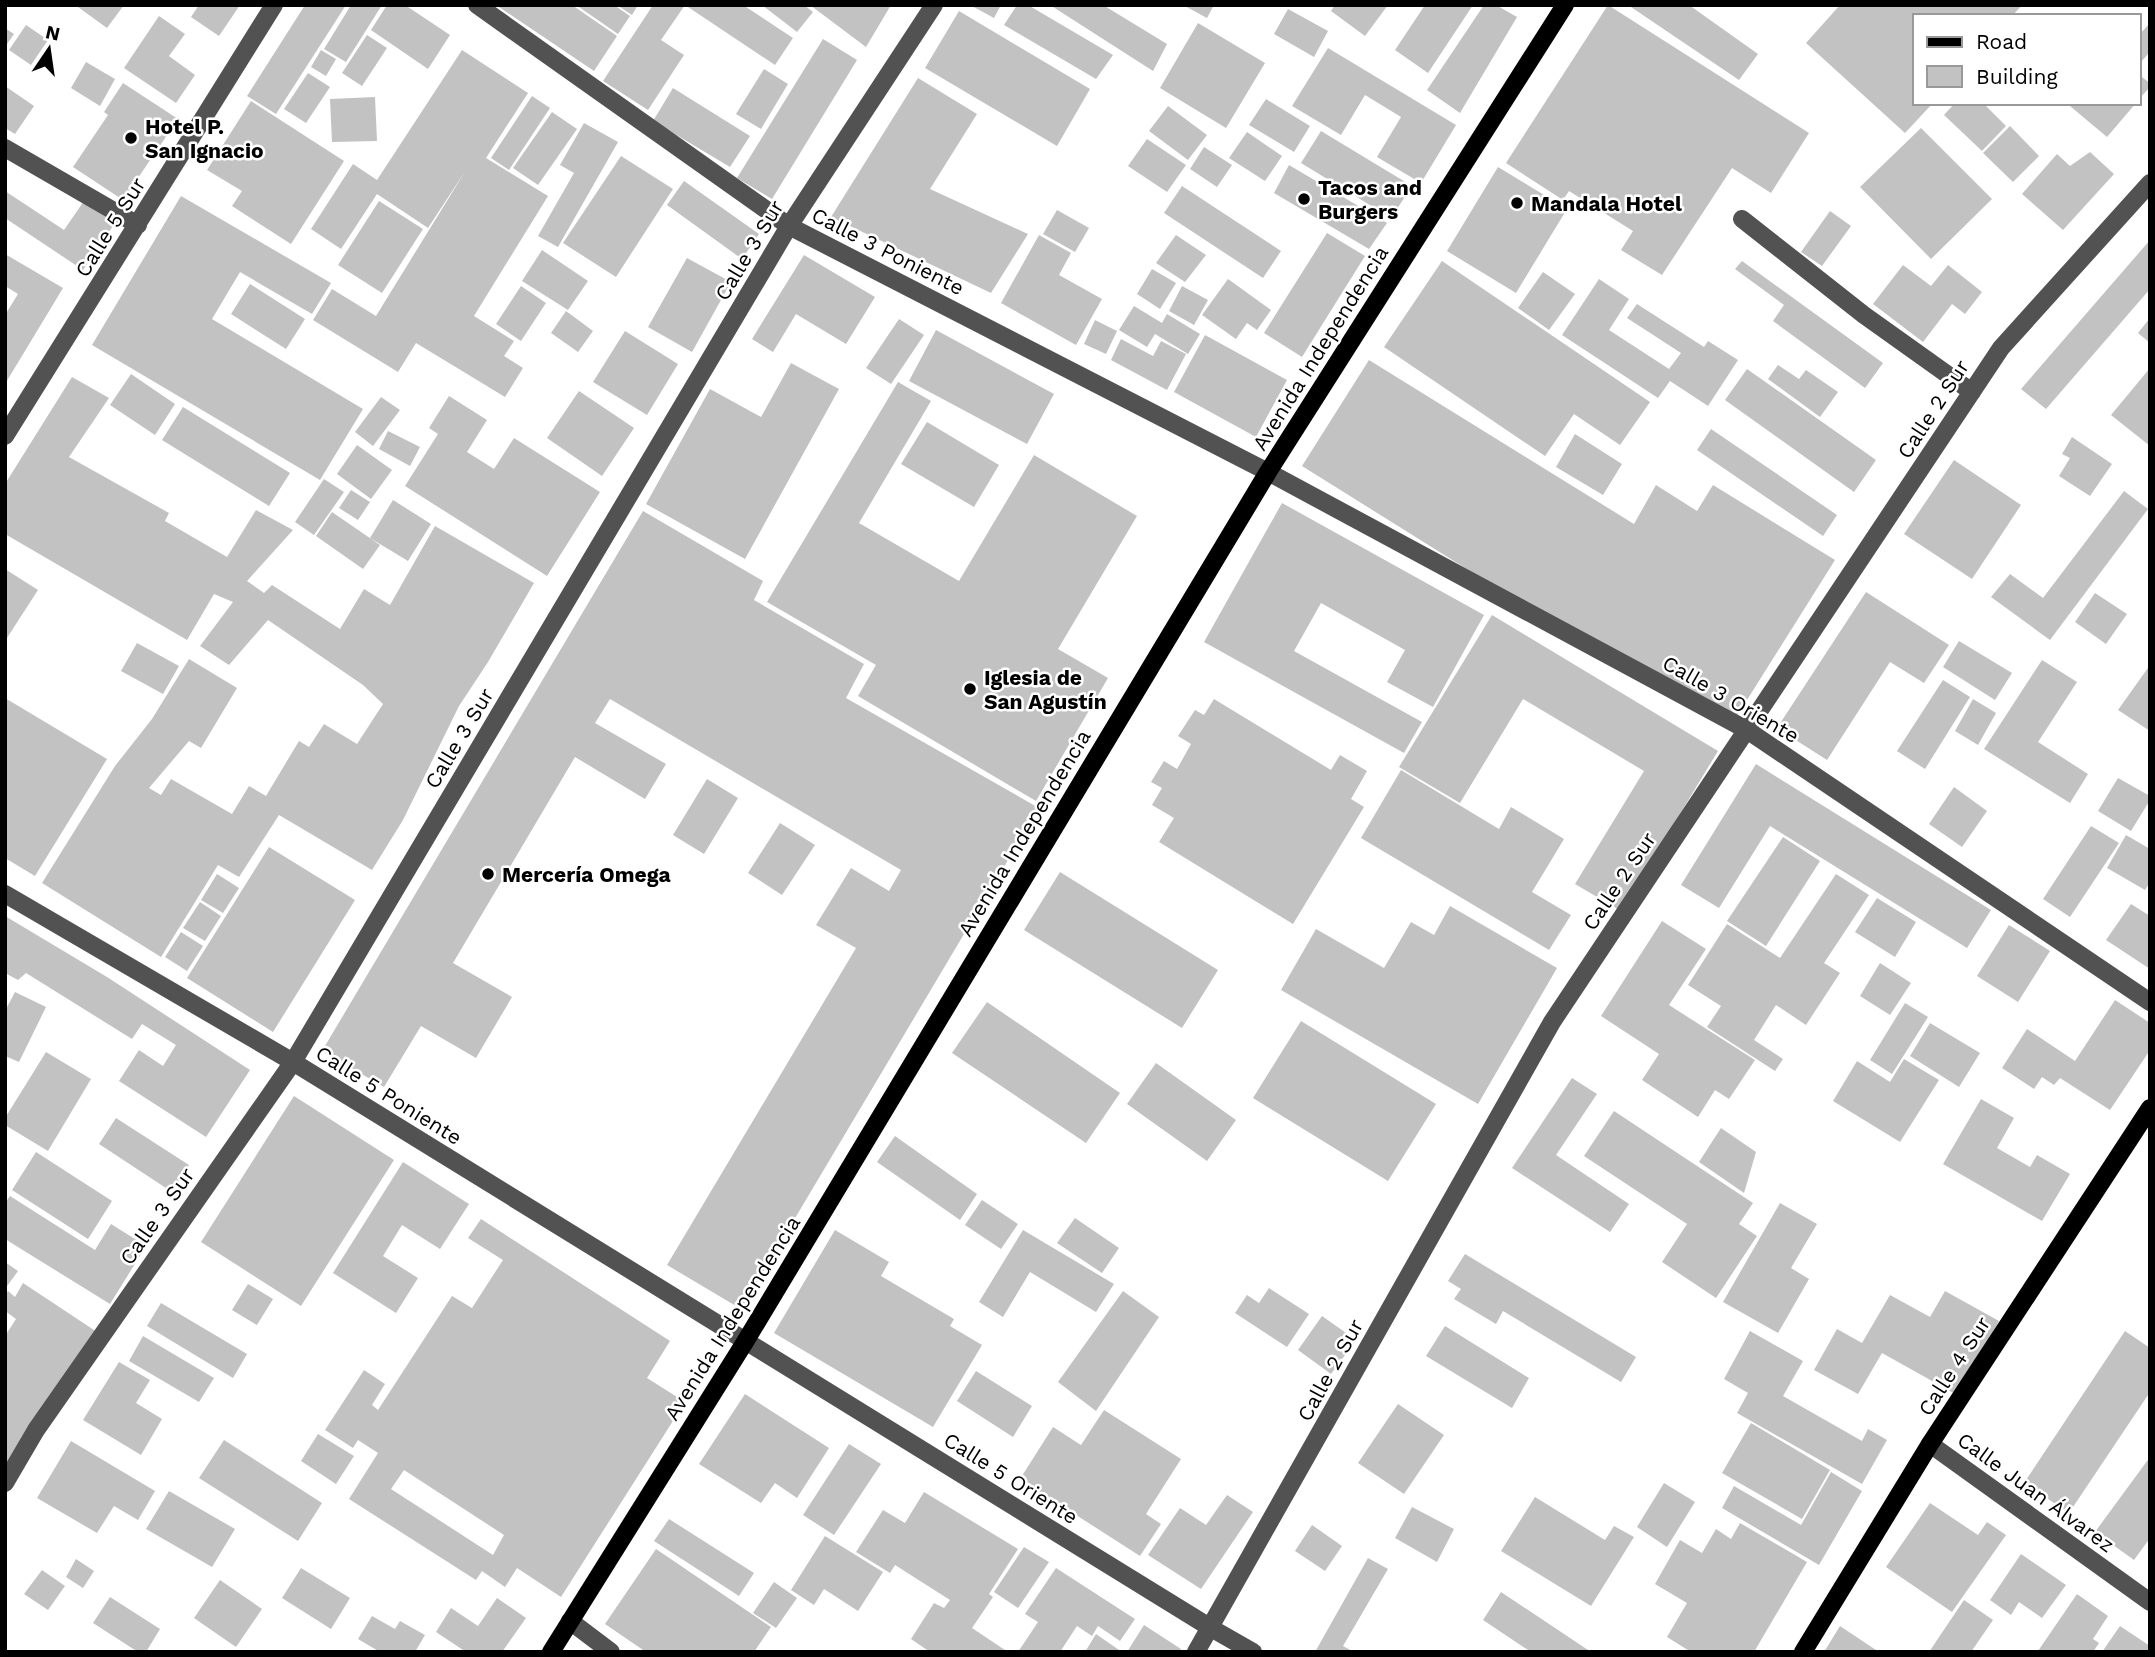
<svg xmlns="http://www.w3.org/2000/svg" width="2155" height="1657" viewBox="0 0 2155 1657" font-family="'Work Sans',sans-serif">
	<style>
		.building { fill: #c2c2c2; fill-rule: evenodd }
		.lines { fill: none; stroke-linecap: round; stroke-linejoin: round }
		.minor { stroke: #525252; stroke-width: 18 }
		.major { stroke: #000; stroke-width: 18 }
		.poi-dot { fill: #000; stroke: #fff; stroke-width: 2.5 }
		.labels { text-anchor: middle; dominant-baseline: central; stroke-width: 5; stroke-linejoin: round; paint-order: stroke }
		.poi-label { font-size: 21px; font-weight: bold; fill: #000; stroke: #fff; text-anchor: start }
		.street-label { font-size: 21px; fill: #000; stroke: #fff }
	</style>
	<rect width="100%" height="100%" fill="#fff"/>
	<path class="building" d="M80 5H124L107 28 78 7Z
		M199 5H240L219 36 191 17Z
		M305 5H346L276 114 247 96Z
		M351 5H382L346 62 324 49Z
		M387 5H405L450 35 428 69 371 30Z
		M496 5H572L617 36 594 71Z
		M576 5H614L630 16 618 34Z
		M617 5H638L632 15Z
		M653 5H685L661 40 684 55 648 110 603 81Z
		M685 5H743L793 38 775 65Z
		M762 5H804L813 12 797 32Z
		M810 5H891L866 47Z
		M970 5H1001L994 18Z
		M1017 5H1028L1113 55 1096 79 1004 25Z
		M1050 5H1103L1167 44 1153 71Z
		M1183 5H1214L1207 18Z
		M1335 5H1388L1365 36 1331 11Z
		M1425 5H1473L1428 73 1395 50Z
		M1484 5H1496L1517 17 1460 113 1427 90Z
		M1608 5 1809 133 1771 193 1732 168 1662 275 1621 250 1633 231 1569 191 1563 200 1506 163Z
		M1628 5H1689L1758 54 1739 80Z
		M1840 5H2022L2012 16H1915V103H1933L1905 133 1806 43Z
		M1288 9 1328 31 1314 57 1274 34Z
		M959 11 1090 89 1057 146 925 68Z
		M159 16 185 34 169 56 195 75 176 103 124 68Z
		M1198 23 1265 63 1226 128 1160 88Z
		M2150 23V52L2139 64V35Z
		M26 25 48 40 31 65 9 50Z
		M5 28 14 34 5 47Z
		M367 35 387 48 362 86 342 73Z
		M823 39 857 60 772 199 737 178Z
		M1328 48 1456 125 1421 183 1377 157 1401 117 1365 95 1341 135 1292 106Z
		M321 50 336 59 326 76 311 67Z
		M462 50 528 93 486 158 548 196 474 316 514 341 504 356 523 368 505 397 416 343 398 372 313 320 332 289 376 316 466 170 428 228 377 194 341 249 311 229 353 164 377 180Z
		M86 62 115 79 100 106 71 88Z
		M764 69 788 84 761 129 736 114Z
		M308 73 330 87 306 123 284 109Z
		M2139 75 2150 83V87L2139 99Z
		M918 78 977 114 930 189 1028 234 991 293 831 217Z
		M123 83 178 119 123 200 73 167 108 115 104 112Z
		M5 86 34 106 15 134 5 128Z
		M673 88 750 136 730 167 653 121Z
		M532 96 550 108 509 170 491 158Z
		M375 97 377 141 332 142 330 99Z
		M1266 99 1310 126 1294 152 1249 125Z
		M251 101 344 161 291 244 232 206 242 191 207 170Z
		M1955 103H1983L2006 126 1982 151 1944 115Z
		M2072 103H2136L2107 137 2070 106Z
		M1168 106 1207 135 1188 160 1149 131Z
		M552 112 577 129 538 185 513 168Z
		M584 123 618 142 558 247 538 236 574 173 560 165Z
		M2010 126 2039 156 2013 182 1983 153Z
		M1921 128 1992 199 1931 259 1860 187Z
		M1321 131 1412 186 1391 218 1301 163Z
		M1247 132 1282 156 1265 181 1229 158Z
		M1147 139 1186 165 1167 192 1128 166Z
		M1204 147 1232 165 1217 187 1190 169Z
		M2090 152 2114 174 2063 230 2022 194 2057 154 2070 166Z
		M621 156 673 189 616 277 563 243Z
		M1289 165 1387 223 1369 249 1274 193Z
		M1498 167 1567 209 1516 293 1447 251Z
		M684 181 759 234 742 259 667 205Z
		M1182 186 1281 251 1263 278 1164 213Z
		M5 191 64 230 84 201 115 223 83 270 5 218Z
		M181 196 331 283 312 314 240 272 212 319 363 409 320 480 92 345Z
		M379 201 423 229 382 293 338 265Z
		M1057 210 1089 228 1075 252 1043 234Z
		M1830 211 1851 226 1822 266 1801 252Z
		M1327 233 1365 256 1302 357 1264 333Z
		M1039 235 1071 253 1059 275 1102 299 1076 345 1001 303Z
		M1176 235 1206 255 1185 282 1156 263Z
		M2150 240V289L2046 409 2021 389Z
		M542 250 588 281 568 310 522 281Z
		M5 254 63 288 5 384V315L18 294 5 286Z
		M804 255 875 297 846 344 796 314 773 352 752 339Z
		M687 258 731 282 692 352 648 327Z
		M1442 261 1650 402 1620 445 1574 414 1545 456 1384 347Z
		M1742 261 1883 363 1865 388 1773 321 1784 305 1735 269Z
		M1903 265 1931 286 1948 265 1982 292 1965 314 1952 304 1923 342 1873 304Z
		M1152 269 1176 283 1160 309 1137 294Z
		M1543 272 1575 294 1549 330 1518 308Z
		M1228 279 1271 310 1257 330 1247 323 1236 339 1202 315Z
		M1599 279 1629 299 1609 330 1669 369 1681 353 1627 318 1637 304 1704 347 1708 341 1738 360 1708 406 1670 381 1658 398 1562 335Z
		M250 284 305 319 286 349 231 314Z
		M521 286 546 303 521 341 496 324Z
		M1182 286 1208 300 1194 325 1169 311Z
		M1134 306 1162 323 1167 314 1200 334 1188 354 1155 334 1147 347 1119 330Z
		M566 311 593 331 578 352 551 333Z
		M2150 318V343L2138 333Z
		M899 319 924 335 891 384 866 368Z
		M1095 320 1117 331 1106 354 1084 344Z
		M936 330 1054 394 1027 444 909 381Z
		M625 331 678 364 647 415 593 382Z
		M1205 335 1287 380 1256 437 1174 392Z
		M1121 339 1153 356 1161 341 1186 354 1167 390 1111 360Z
		M1369 360 1634 524 1656 485 1697 511 1713 485 1835 560 1735 719 1566 631 1302 466Z
		M791 363 839 389 745 559 646 504 710 389 761 417Z
		M1778 365 1799 379 1806 370 1838 392 1820 417 1768 379Z
		M2150 368V446L2111 415Z
		M1747 369 1876 460 1854 492 1725 400Z
		M131 374 175 404 155 435 110 405Z
		M72 377 109 398 69 457 169 513 165 521 227 557 256 510 293 530 247 581 264 593 272 585 340 629 364 589 390 605 435 526 534 583 488 662 459 706 403 820 372 870 279 815 239 877 218 865 161 957 42 883 115 766 152 719 189 659 237 688 201 748 189 741 149 788 161 795 171 779 232 814 249 786 266 796 299 741 309 747 324 724 357 744 383 704 363 685 268 620 229 665 200 646 233 602 214 594 187 640 5 534V484Z
		M898 382 931 401 859 523 959 581 1034 455 1137 516 1058 649 1108 678 1036 801 858 696 876 665 767 602Z
		M579 391 634 428 602 476 547 438Z
		M449 396 487 420 467 452 494 469 514 438 600 492 547 576 405 486 438 434 429 428Z
		M381 397 400 410 373 446 355 432Z
		M183 407 290 473 269 506 162 440Z
		M927 422 999 465 974 507 901 464Z
		M1711 429 1837 515 1823 536 1697 450Z
		M388 431 420 447 410 466 379 449Z
		M1575 434 1622 464 1603 495 1556 467Z
		M2072 437 2112 464 2090 496 2059 476 2070 458 2062 454Z
		M357 445 392 470 371 499 337 474Z
		M1954 460 2021 505 1972 579 1904 534Z
		M324 479 344 492 314 535 295 522Z
		M351 490 370 502 358 520 339 508Z
		M2124 491 2148 509 2050 640 1991 597 2010 574 2043 598Z
		M393 500 431 524 408 561 370 538Z
		M1282 503 1484 615 1433 707 1387 682 1405 650 1321 603 1294 651 1422 722 1404 753 1204 642Z
		M643 511 763 581 754 600 864 664 846 698 1039 808 741 1309 667 1265 856 948 816 925 851 868 889 891 901 870 610 699 595 723 666 764 645 799 575 757 453 963 512 997 476 1058 421 1026 384 1087 322 1051Z
		M332 512 380 545 363 569 316 536Z
		M5 569 38 590 5 641Z
		M1866 592 1949 645 1924 683 1890 662 1827 760 1777 728Z
		M2095 593 2127 614 2106 644 2075 622Z
		M1492 615 1718 751 1621 911 1575 884 1644 771 1523 699 1460 803 1399 767Z
		M1959 641 2012 673 1995 700 1943 667Z
		M137 643 179 666 163 694 121 671Z
		M2042 660 2077 682 2038 742 2088 774 2070 803 1984 749Z
		M2150 665V731L2118 710Z
		M1943 680 1970 697 1925 769 1897 751Z
		M5 698 107 759 35 876 5 858Z
		M1214 699 1331 770 1340 755 1367 771 1351 799 1364 807 1293 924 1159 842 1174 818 1152 805 1162 788 1151 782 1164 761 1177 769 1191 744 1178 736 1195 710 1204 715Z
		M1973 699 1996 713 1978 745 1955 731Z
		M1756 764 1991 910 1967 948 1770 826 1719 908 1681 885Z
		M1401 770 1499 829 1511 807 1564 839 1532 892 1571 915 1549 950 1361 838Z
		M2118 778 2150 796V800L2131 831 2098 811Z
		M707 779 738 798 704 854 673 835Z
		M1954 787 1987 811 1962 847 1929 824Z
		M780 823 815 845 782 895 748 873Z
		M2091 826 2119 843 2070 917 2043 899Z
		M2126 835 2150 849V882L2145 890 2107 868Z
		M1783 837 1820 861 1766 946 1727 921Z
		M269 847 355 900 273 1032 187 978Z
		M1060 872 1218 970 1182 1028 1024 930Z
		M217 874 239 888 223 913 201 900Z
		M1836 874 1869 895 1824 963 1840 973 1806 1025 1776 1005 1754 1040 1783 1059 1775 1071 1707 1027 1721 1006 1688 985 1727 924 1780 958Z
		M1877 898 1916 922 1895 957 1855 932Z
		M200 902 221 916 205 941 183 928Z
		M2131 904 2150 916V969L2106 940Z
		M1450 906 1557 968 1478 1104 1281 990 1316 929 1384 968 1411 922 1434 935Z
		M5 916 107 977 250 1070 206 1137 119 1081 139 1050 163 1066 176 1045 142 1024 132 1039 26 973 18 980 5 973Z
		M1662 921 1706 949 1669 1005 1755 1060 1729 1099 1715 1090 1698 1117 1642 1080 1659 1054 1601 1016Z
		M2009 925 2050 951 2018 1002 1977 976Z
		M181 932 203 946 187 971 165 957Z
		M1880 963 1911 983 1890 1015 1860 996Z
		M15 992 46 1007 19 1062 5 1056V1011Z
		M2115 1000 2150 1023V1050L2110 1110 2060 1078 2054 1085 2042 1077 2034 1089 2002 1068 2027 1029 2075 1061Z
		M987 1002 1120 1093 1086 1143 952 1053Z
		M1905 1003 1928 1017 1892 1074 1870 1060Z
		M1301 1021 1436 1104 1388 1181 1253 1098Z
		M1930 1023 1980 1053 1959 1087 1910 1056Z
		M46 1052 91 1079 48 1151 5 1125V1118Z
		M1904 1059 1939 1080 1900 1142 1833 1101 1857 1061 1890 1082Z
		M1156 1063 1236 1120 1207 1161 1127 1104Z
		M1572 1078 1597 1094 1556 1155 1629 1204 1610 1232 1512 1168Z
		M294 1096 394 1160 301 1306 201 1242Z
		M1981 1099 2014 1118 1997 1148 2030 1167 2037 1155 2070 1174 2042 1221 1943 1164Z
		M1614 1111 1753 1203 1739 1224 1757 1236 1716 1298 1662 1262 1687 1224 1584 1156Z
		M116 1118 189 1165 172 1192 99 1144Z
		M1721 1128 1756 1152 1744 1193 1699 1162Z
		M895 1136 977 1194 960 1220 877 1162Z
		M36 1152 112 1201 88 1239 12 1190Z
		M403 1162 469 1204 440 1249 402 1225 383 1256 418 1278 396 1313 333 1273Z
		M10 1196 95 1250 111 1224 146 1246 110 1304 5 1239V1203Z
		M982 1200 1018 1224 1001 1249 965 1225Z
		M1780 1203 1817 1224 1791 1268 1809 1279 1778 1333 1723 1302Z
		M1075 1218 1119 1248 1102 1273 1057 1243Z
		M481 1219 670 1341 647 1378 685 1402 561 1597 517 1568 505 1587 482 1571 476 1580 349 1499 378 1453 358 1440 353 1448 325 1430 364 1370 385 1384 372 1405 378 1410 452 1296 472 1308 503 1260 468 1238ZM404 1470 504 1535 493 1555 391 1489Z
		M835 1230 889 1262 881 1276 954 1319 950 1326 982 1345 933 1427 774 1333Z
		M1023 1230 1114 1284 1096 1312 1030 1272 1003 1317 979 1302Z
		M1465 1254 1636 1357 1621 1382 1503 1311 1496 1324 1454 1299 1461 1289 1448 1281Z
		M5 1262 18 1271 5 1289Z
		M23 1283 97 1332 5 1470V1336L16 1319 5 1311V1295L8 1291 15 1297Z
		M248 1284 273 1299 257 1325 232 1310Z
		M1269 1288 1309 1314 1287 1347 1235 1313 1247 1295 1259 1303Z
		M1123 1291 1159 1317 1096 1411 1058 1382Z
		M1945 1291 1999 1321 1957 1395 1882 1353 1858 1394 1814 1370 1837 1329 1862 1343 1890 1295 1930 1317Z
		M161 1303 247 1354 233 1378 147 1326Z
		M1322 1316 1356 1340 1331 1374 1298 1350Z
		M1445 1326 1529 1378 1512 1408 1426 1356Z
		M1750 1331 1803 1361 1783 1396 1862 1441 1868 1429 1887 1440 1862 1484 1737 1413 1748 1393 1724 1379Z
		M2125 1331 2150 1348V1392L2069 1513 2024 1483Z
		M143 1336 214 1378 199 1402 129 1361Z
		M119 1362 150 1380 136 1403 162 1419 141 1455 83 1420Z
		M976 1371 1032 1406 1013 1437 957 1401Z
		M745 1394 829 1448 797 1498 775 1483 761 1503 699 1464Z
		M1398 1404 1444 1435 1404 1494 1358 1463Z
		M1104 1410 1181 1459 1146 1514 1161 1524 1140 1556 1020 1479 1053 1427 1081 1445Z
		M1751 1423 1830 1470 1802 1519 1722 1473Z
		M318 1434 354 1456 336 1484 301 1461Z
		M224 1440 322 1503 298 1541 199 1478Z
		M71 1441 155 1491 138 1520 114 1506 97 1533 37 1498Z
		M849 1444 881 1464 834 1535 803 1515Z
		M2150 1457V1538L2134 1560 2095 1532Z
		M1831 1472 1862 1491 1819 1565 1722 1508 1734 1486 1801 1525Z
		M1664 1483 1695 1502 1667 1547 1637 1527Z
		M169 1491 235 1529 212 1567 146 1529Z
		M924 1492 1018 1549 989 1594 993 1597 972 1628 1005 1650 1004 1652H930L911 1639 934 1603 944 1608 950 1600 895 1565 890 1573 856 1552 883 1510 905 1523Z
		M1227 1495 1253 1512 1201 1589 1148 1555 1180 1508 1206 1525Z
		M1535 1497 1605 1540 1614 1526 1634 1537 1591 1606 1501 1551Z
		M1930 1503 1978 1535 1987 1522 2006 1535 1952 1612 1886 1567Z
		M1412 1507 1454 1529 1437 1562 1395 1538Z
		M669 1519 754 1573 739 1596 654 1541Z
		M1740 1523 1807 1562 1754 1652H1691L1667 1637 1687 1603 1655 1584 1680 1540 1702 1553 1716 1529 1731 1539Z
		M1312 1525 1342 1546 1325 1571 1295 1551Z
		M825 1536 883 1572 858 1611 824 1589 814 1605 791 1590Z
		M1024 1547 1049 1562 1018 1608 994 1592Z
		M656 1549 771 1627 754 1652H646L605 1624Z
		M2021 1554 2066 1585 2042 1618 2019 1602 2011 1615 1990 1600Z
		M1368 1558 1388 1569 1343 1646 1354 1652H1315Z
		M76 1559 94 1571 83 1588 66 1577Z
		M301 1568 350 1598 331 1629 282 1598Z
		M1056 1568 1135 1619 1120 1641 1098 1626 1092 1636 1077 1626 1060 1652H1018L1038 1622 1025 1614Z
		M42 1570 65 1586 48 1610 24 1594Z
		M220 1580 262 1609 236 1647 194 1618Z
		M774 1582 797 1598 776 1628 753 1613Z
		M1501 1592 1591 1652H1531L1483 1620Z
		M2077 1594 2108 1616 2093 1639 2099 1643 2093 1652 2038 1651Z
		M110 1597 160 1629 146 1652H138L93 1623Z
		M497 1598 526 1618 502 1652H466L436 1632 451 1608 478 1626Z
		M1964 1600 1993 1620 1971 1652H1929Z
		M372 1616 395 1629 400 1621 425 1635 415 1652H380L358 1639Z
		M1144 1625 1181 1649 1179 1652H1127Z
		M1840 1626 1879 1652H1824Z
		M2120 1626 2150 1646V1652H2102Z
		M1096 1634 1119 1650 1118 1652H1085Z"/>
	<g class="lines">
		<path class="minor" d="M477 5 789 226 1268 472 1747 730 2150 1002
			M5 148 138 225
			M1742 219 1864 315 1972 392
			M5 436 274 5
			M5 894 293 1062 1211 1628 1253 1652
			M1930 1444 2150 1602
			M5 1483 36 1430 293 1062 789 226 934 5
			M570 1621 611 1652
			M1196 1652 1552 1022 2001 348 2150 183"/>
		<path class="major" d="M551 1652 745 1342 1268 472 1565 5
			M1803 1652 1930 1444 2150 1108"/>
	</g>
	<g class="poi-dot">
		<circle cx="131" cy="138" r="7"/>
		<circle cx="1304" cy="199" r="7"/>
		<circle cx="1517" cy="203" r="7"/>
		<circle cx="970" cy="689" r="7"/>
		<circle cx="488" cy="874" r="7"/>
	</g>
	<g class="labels">
		<g class="poi-label">
			<text x="145" y="126">Hotel P.<tspan x="145" dy="24">San Ignacio</tspan></text>
			<text x="1318" y="187">Tacos and<tspan x="1318" dy="24">Burgers</tspan></text>
			<text x="1531" y="203">Mandala Hotel</text>
			<text x="984" y="677">Iglesia de<tspan x="984" dy="24">San Agustín</tspan></text>
			<text x="502" y="874">Mercería Omega</text>
		</g>
		<g class="street-label">
			<text transform="translate(110 227) rotate(-58)">Calle 5 Sur</text>
			<text transform="translate(749 250) rotate(-59)">Calle 3 Sur</text>
			<text transform="translate(888 251) rotate(27)">Calle 3 Poniente</text>
			<text transform="translate(1320 348) rotate(-58)">Avenida Independencia</text>
			<text transform="translate(1933 409) rotate(-57)">Calle 2 Sur</text>
			<text transform="translate(1731 699) rotate(30)">Calle 3 Oriente</text>
			<text transform="translate(459 738) rotate(-59)">Calle 3 Sur</text>
			<text transform="translate(1024 833) rotate(-59)">Avenida Independencia</text>
			<text transform="translate(1619 881) rotate(-56)">Calle 2 Sur</text>
			<text transform="translate(389 1095) rotate(32)">Calle 5 Poniente</text>
			<text transform="translate(157 1216) rotate(-55)">Calle 3 Sur</text>
			<text transform="translate(732 1318) rotate(-58)">Avenida Independencia</text>
			<text transform="translate(1954 1366) rotate(-57)">Calle 4 Sur</text>
			<text transform="translate(1330 1370) rotate(-61)">Calle 2 Sur</text>
			<text transform="translate(1011 1478) rotate(32)">Calle 5 Oriente</text>
			<text transform="translate(2036 1492) rotate(36)">Calle Juan Álvarez</text>
		</g>
	</g>
	<rect width="2155" height="1657" fill="none" stroke="#000000" stroke-width="14"/>
	<rect x="1913" y="14" width="228" height="91" fill="#ffffff" stroke="#999999" stroke-width="2"/>
	<rect x="1927" y="37" width="35" height="10" fill="#000000" stroke="#999999" stroke-width="2"/>
	<text x="1976" y="49" font-size="21" fill="#000000">Road</text>
	<rect x="1927" y="66" width="35" height="21" fill="#c2c2c2" stroke="#999999" stroke-width="2"/>
	<text x="1976" y="84" font-size="21" fill="#000000">Building</text>
	<g transform="translate(49 49) rotate(13)" stroke="#ffffff" stroke-width="5" paint-order="stroke">
	<path d="M0-5L12 26L0 18L-12 26Z" fill="#000000"/>
	<text y="-10" font-size="19" font-weight="bold" text-anchor="middle" fill="#000000">N</text>
	</g>
</svg>
